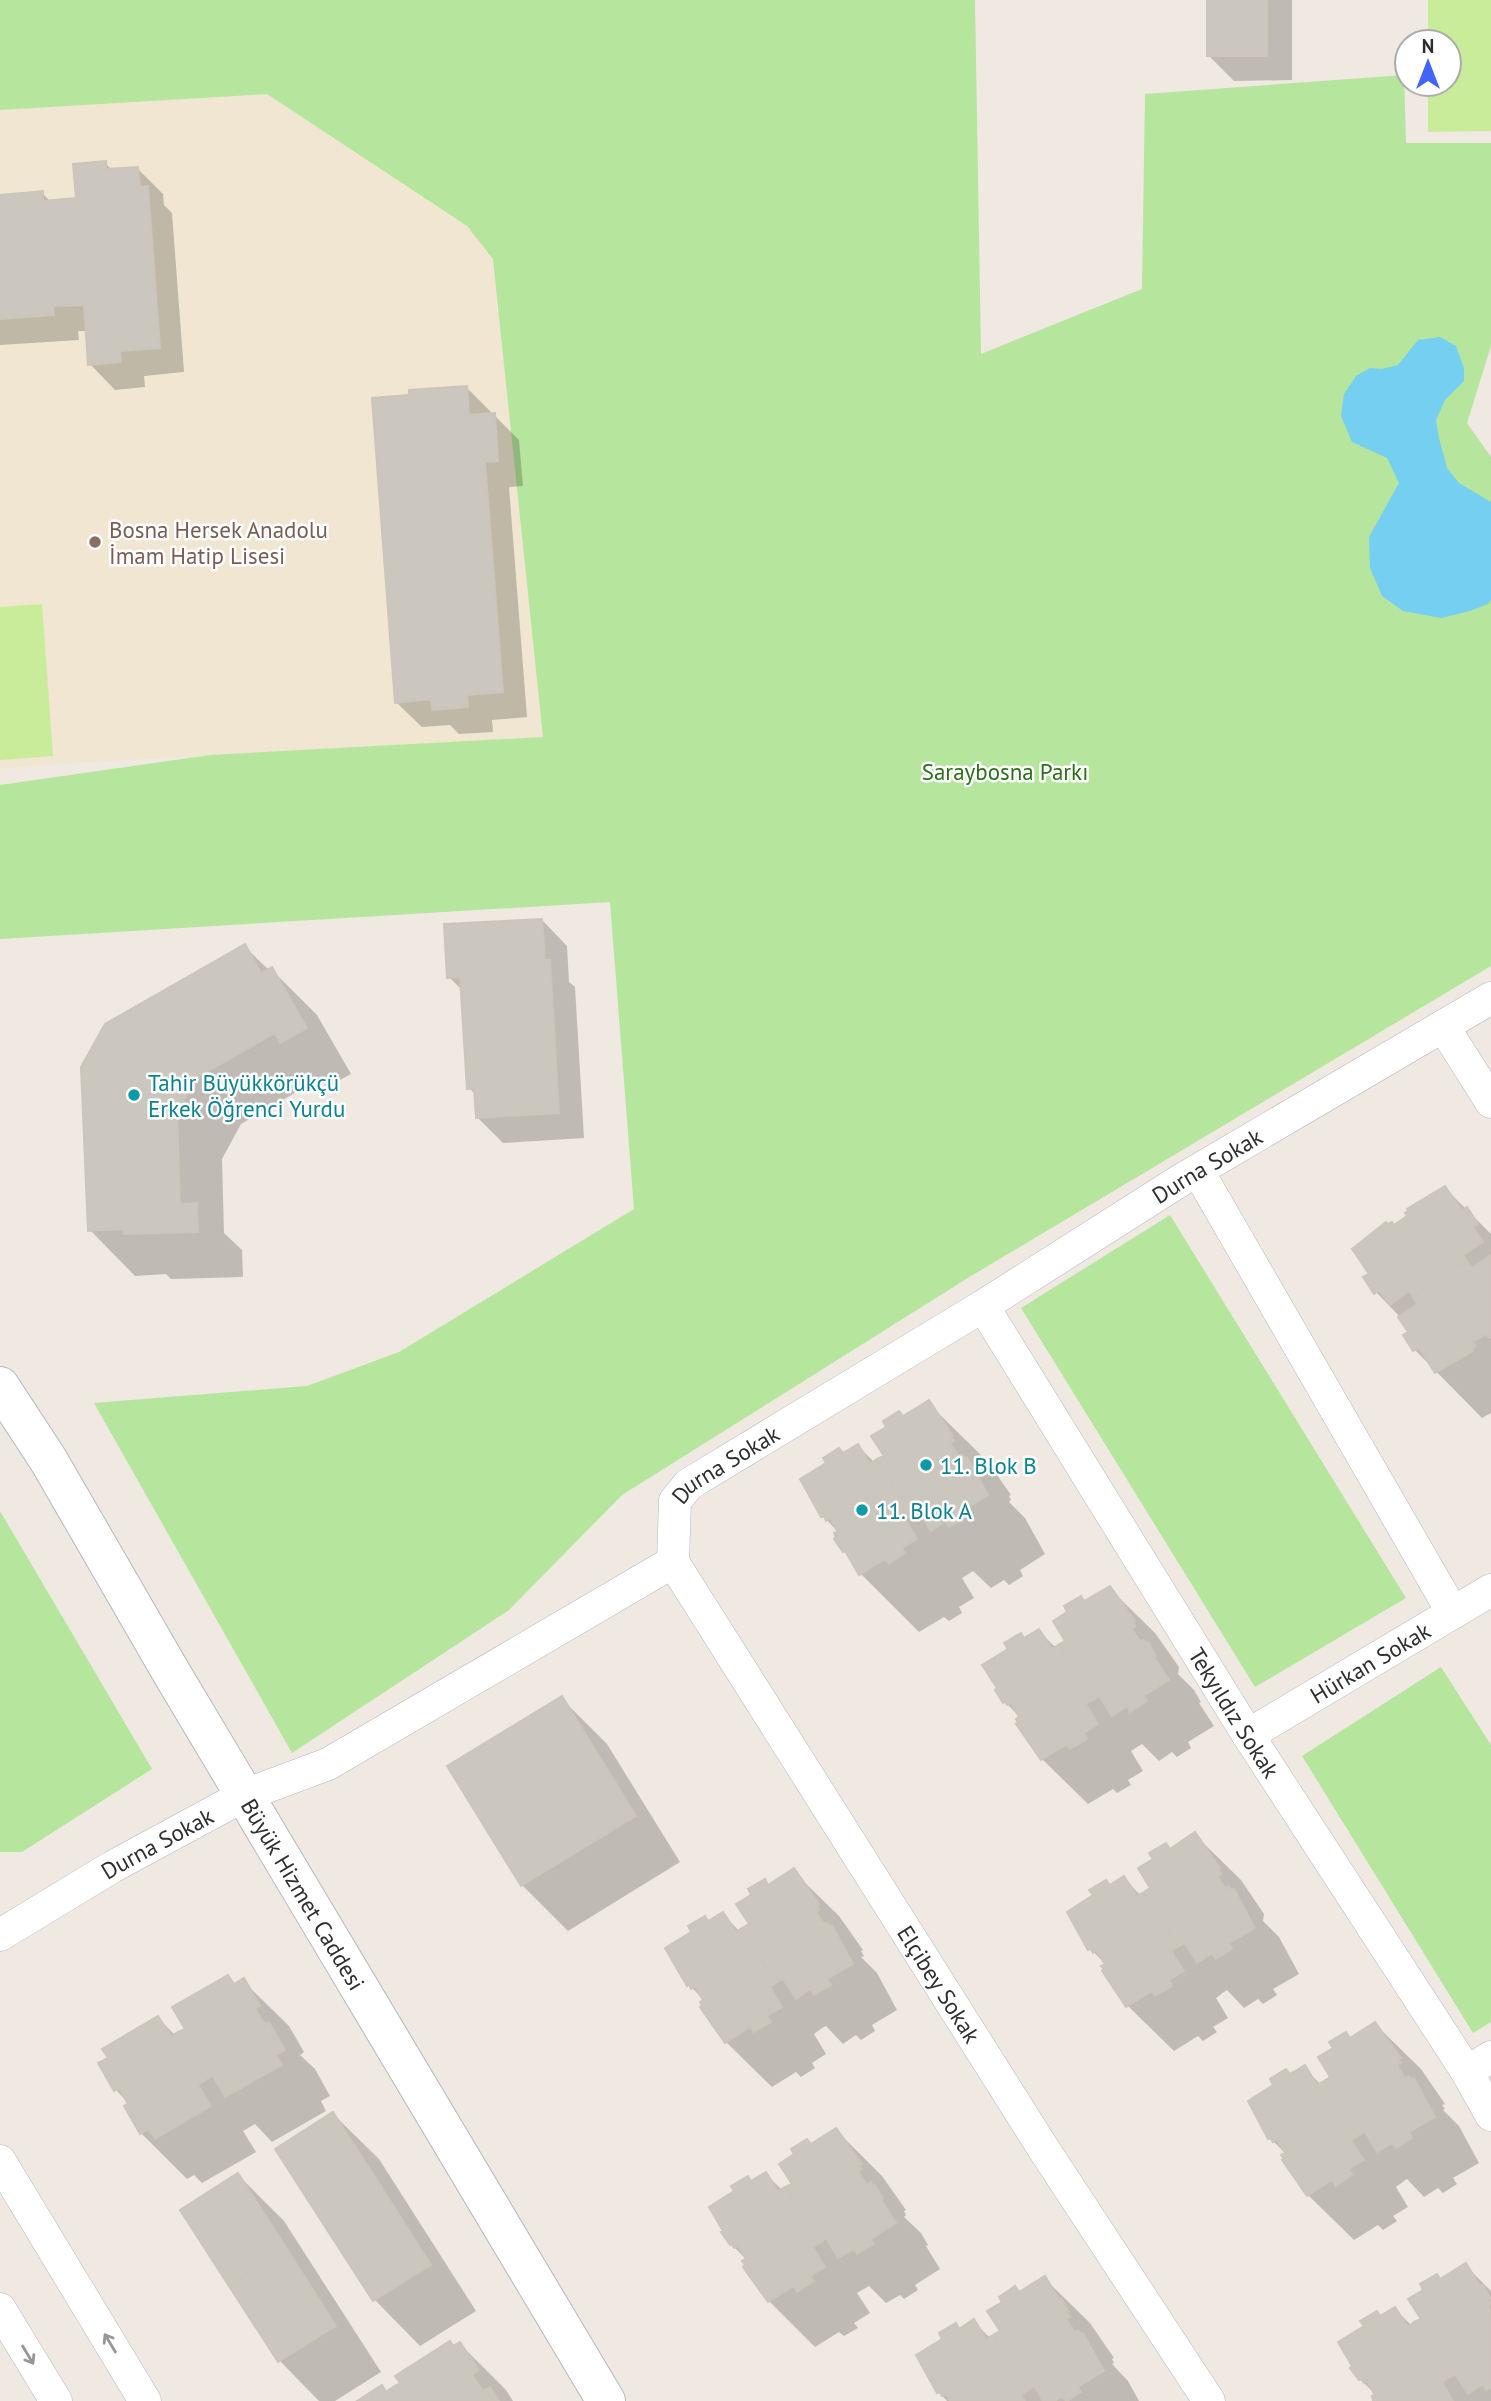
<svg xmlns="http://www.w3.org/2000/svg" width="1491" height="2401" viewBox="0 0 1491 2401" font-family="'PT Sans',sans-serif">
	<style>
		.education { fill: #f0e6d1 }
		.green { fill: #b6e59e }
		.pitch { fill: #c9ec9a }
		.water { fill: #75cff0 }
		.shadow { fill: #0003 }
		.building { fill: #cbc7bf; stroke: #cbc5ba; stroke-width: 2 }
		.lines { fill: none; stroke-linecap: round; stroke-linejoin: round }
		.minor-casing { stroke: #b4b7c1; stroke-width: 33 }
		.tertiary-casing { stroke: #b4b7c1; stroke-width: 40 }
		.minor { stroke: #fff; stroke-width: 32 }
		.tertiary { stroke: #fff; stroke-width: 38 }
		.oneway { stroke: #969696 }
		.education-dot { fill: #8d6e63; stroke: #fff; stroke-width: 2.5 }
		.culture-dot { fill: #0f9aa8; stroke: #fff; stroke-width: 2.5 }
		.labels { text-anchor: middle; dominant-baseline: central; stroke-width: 5; stroke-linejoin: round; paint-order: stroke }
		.education-label { font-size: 23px; fill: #785e54; stroke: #fff; text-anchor: start }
		.park-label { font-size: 23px; fill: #2c6e1b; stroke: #fff }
		.culture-label { font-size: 23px; fill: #0d838f; stroke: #fff; text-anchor: start }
		.street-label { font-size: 23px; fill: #2e2e2e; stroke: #fff }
	</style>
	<rect width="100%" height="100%" fill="#efe9e1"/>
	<path class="education" d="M267 94 467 226 494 259 543 738 210 755 0 768V110Z"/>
	<path class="green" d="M0 0H975L981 354 1142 289 1145 94 1404 75 1406 143H1491V346L1467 423 1491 457V966L971 1276 622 1495 509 1610 292 1753 94 1403 307 1386 399 1352 634 1209 610 902 0 939V785L210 755 543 737 493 259 467 226 267 94 0 110Z
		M1170 1215 1406 1598 1255 1687 1021 1308Z
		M0 1511 152 1769 22 1852H0Z
		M1441 1667 1491 1745V2022L1473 2033 1302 1756Z"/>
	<path class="pitch" d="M1428 0H1491V131L1428 132V84H1449V42H1428Z
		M42 604 53 756 0 760V607Z"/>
	<path class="water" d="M1440 337 1456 346 1464 368V381L1445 400 1436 420 1439 438 1447 468 1459 483 1491 502V600L1488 604 1470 611 1441 618 1403 611 1382 596 1370 568 1369 537 1399 483 1387 458 1352 442 1341 416 1344 394 1356 376 1370 368 1382 369 1398 365 1418 340Z"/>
	<path class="shadow" d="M1208 0H1292V80L1234 81 1209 56Z
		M105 163 112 170 138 169 163 194 164 205 172 213 184 372 144 376 145 387 115 390 90 364 87 331H78L79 340 0 345V196L42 193 51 202 78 200Z
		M466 387 519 440 523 486 509 487 527 717 492 720 493 732 459 734 450 725 422 727 396 702 410 397Z
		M542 920 567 946 569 982 575 987 584 1138 503 1143 477 1117 476 1095 469 1088 463 991 449 977Z
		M245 947 269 970 271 969 317 1015 351 1074 327 1087 319 1079 241 1124 222 1159 224 1233 242 1250 243 1277 171 1279 166 1274 135 1276 90 1230Z
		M1445 1188 1491 1234V1413L1482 1418 1415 1350 1405 1336 1410 1333 1400 1317 1376 1292 1371 1274 1395 1227Z
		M928 1403 987 1461 1011 1495 1009 1496 1011 1500 1009 1502 1025 1518 1045 1554 1020 1570 1023 1576 1009 1585 1004 1580 991 1588 973 1571 970 1573 962 1578 974 1598 959 1607 962 1613 949 1621 944 1617 919 1632 861 1574 844 1551 839 1533 823 1516 844 1455 858 1446 875 1463 886 1456 904 1418Z
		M1109 1588 1155 1633 1179 1667 1178 1674 1194 1690 1201 1702 1199 1703 1214 1726 1188 1742 1191 1748 1177 1757 1172 1752 1159 1761 1142 1744 1131 1751 1143 1771 1128 1780 1131 1785 1117 1793 1113 1789 1088 1804 1042 1759 1021 1718 1004 1701 1025 1640 1039 1631 1056 1648 1067 1641 1085 1603Z
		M561 1698 607 1744 680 1862 568 1931 522 1885 449 1767Z
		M1195 1835 1241 1880 1264 1914 1263 1921 1279 1937 1299 1974 1273 1989 1277 1995 1263 2004 1258 1999 1244 2008 1227 1990 1224 1992 1216 1998 1228 2018 1213 2027 1217 2032 1203 2041 1198 2036 1174 2051 1128 2006 1106 1965 1090 1948 1070 1912 1124 1878 1141 1896 1153 1888 1171 1850Z
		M793 1871 839 1916 863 1950 861 1951 864 1956 861 1957 877 1973 897 2010 872 2025 875 2031 861 2040 856 2035 843 2044 826 2026 822 2028 814 2034 826 2054 812 2063 815 2068 801 2077 796 2072 772 2087 726 2042 705 2001 688 1984 709 1923 723 1914 740 1932 751 1924 754 1895 764 1881 769 1886Z
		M228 1977 236 1985 243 1981 289 2026 304 2052 300 2055 315 2069 330 2096 321 2101 326 2111 272 2142 255 2124 243 2131 256 2152 202 2183 194 2175 187 2179 141 2133 130 2105 116 2090 101 2063 110 2058 158 2018 176 2036 187 2029Z
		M1375 2024 1421 2069 1445 2104 1442 2105 1445 2109 1443 2110 1459 2126 1479 2163 1453 2178 1457 2184 1443 2193 1438 2188 1424 2197 1407 2179 1404 2181 1396 2187 1408 2207 1393 2216 1397 2221 1383 2230 1378 2225 1354 2240 1308 2195 1286 2160V2154L1270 2138 1250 2101 1304 2067 1321 2085 1333 2077 1335 2049 1346 2034 1351 2039Z
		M333 2114 379 2159 476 2311 420 2346 375 2300 278 2149Z
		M836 2130 882 2176 906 2210 904 2211 906 2215 904 2217 921 2233 928 2245 926 2246 940 2269 915 2285 918 2290 904 2299 900 2295 886 2303 869 2286 857 2293 870 2313 854 2323 858 2328 844 2336 839 2332 815 2347 769 2301 747 2260 731 2244 752 2182 766 2174 783 2191 794 2184 812 2145Z
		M238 2175 284 2221 381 2372 335 2401H319L280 2361 182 2210Z
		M1466 2266 1491 2291V2401H1376L1377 2396 1360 2379 1381 2318 1395 2309 1412 2326 1423 2319 1441 2281Z
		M1044 2278 1090 2323 1114 2358 1112 2359 1114 2363 1112 2364 1128 2381 1139 2401H947L939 2392 960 2330 974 2322 991 2339 1002 2332 1019 2293Z
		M460 2344 506 2390 513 2401H360L381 2387 387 2393Z"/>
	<path class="building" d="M1207 0H1267V56H1207Z
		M106 161V169L138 167 140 187 148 186 160 348 120 351 121 362 88 365 84 305 53 306 54 315 0 319V195L43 191V201L76 198 73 164Z
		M467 386 469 415 495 413 498 461 485 462 503 692 467 695 468 707 432 710 431 699 395 703 372 398 409 395V390Z
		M542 919 545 960H550L559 1113 476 1118 474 1088 467 1089 460 977 447 978 444 924Z
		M245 944 261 973 272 967 307 1028 280 1043 275 1033 196 1078 177 1113 180 1204 197 1203 198 1232 124 1234V1229L88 1231 81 1067 105 1024Z
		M1445 1186 1462 1211 1467 1207 1478 1224 1473 1227 1483 1242 1463 1255 1467 1261 1413 1297 1409 1291 1390 1305 1379 1290 1374 1294 1363 1277 1369 1274 1352 1249 1386 1222 1388 1224 1392 1222 1394 1225 1407 1216 1405 1213 1409 1211 1407 1209Z
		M1491 1255V1337L1489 1338 1486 1334 1473 1342 1476 1346 1472 1349 1473 1351 1435 1373 1419 1348 1413 1351 1403 1335 1408 1332 1398 1317 1417 1304 1413 1297 1467 1261 1472 1268Z
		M929 1400 953 1436 951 1437 954 1441 950 1443 959 1456 962 1454 965 1458 967 1457 988 1495 962 1511 965 1517 949 1527 945 1521 931 1531 918 1511 911 1515 877 1459 884 1456 871 1436 886 1427 883 1421 899 1411 903 1416Z
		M858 1444 870 1464 877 1459 911 1515 905 1519 917 1539 902 1548 905 1553 889 1564 885 1559 859 1575 845 1551 843 1552 834 1539 836 1537 834 1533 838 1532 830 1518 826 1521 824 1516 821 1517 800 1479 826 1463 823 1458 839 1448 843 1453Z
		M1110 1586 1135 1621 1133 1622 1135 1626 1132 1629 1140 1641 1144 1640 1146 1643 1148 1642 1156 1656 1154 1657 1169 1680 1144 1696 1147 1701 1130 1712 1127 1706 1112 1716 1099 1696 1093 1700 1058 1645 1065 1641 1053 1621 1067 1612 1064 1606 1081 1596 1084 1601Z
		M1039 1629 1052 1649 1058 1645 1093 1700 1086 1704 1098 1724 1084 1733 1087 1739 1070 1749 1067 1744 1041 1760 1016 1724 1018 1723 1016 1719 1019 1717 1011 1703 1007 1705 1005 1701 1003 1703 995 1690 997 1688 982 1665 1008 1649 1004 1643 1021 1633 1024 1638Z
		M562 1696 636 1816 521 1886 447 1766Z
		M1195 1832 1220 1868 1218 1869 1221 1874 1217 1876 1225 1888 1229 1886 1231 1890 1234 1889 1255 1928 1229 1943 1232 1949 1216 1959 1212 1953 1197 1963 1185 1943 1178 1947 1144 1892 1150 1888 1138 1868 1153 1859 1149 1853 1166 1843 1170 1849Z
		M794 1868 819 1904 817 1905 819 1910 816 1912 824 1924 827 1923 830 1926 832 1925 853 1964 827 1979 831 1985 814 1995 810 1989 796 1999 783 1979 776 1983 742 1928 749 1924 736 1904 751 1895 748 1889 765 1879 768 1885Z
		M1124 1876 1137 1896 1144 1892 1178 1947 1171 1951 1184 1971 1169 1980 1172 1986 1155 1996 1152 1991 1126 2007 1102 1971 1104 1969 1101 1966 1105 1964 1096 1950 1093 1953 1090 1948 1088 1950 1067 1912 1093 1895 1089 1890 1106 1880 1110 1885Z
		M723 1912 736 1932 742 1928 776 1983 770 1987 782 2007 767 2016 771 2022 754 2032 750 2027 725 2043 700 2007 702 2005 700 2002 703 2000 695 1986 691 1989 689 1984 687 1986 665 1948 691 1932 688 1926 705 1916 708 1921Z
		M228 1975 234 1984 244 1978 260 2006 255 2009 265 2024 269 2022 285 2050 276 2055 282 2065 225 2097 213 2076 206 2080 178 2032 185 2029 172 2007Z
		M158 2016 171 2036 178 2032 206 2080 198 2085 211 2106 155 2139 149 2129 140 2134 124 2106 128 2104 119 2088 114 2091 98 2063 108 2058 102 2049Z
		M1375 2022 1401 2058 1398 2059 1401 2063 1397 2065 1405 2078 1409 2076 1411 2079 1414 2078 1435 2117 1409 2132 1412 2138 1396 2148 1393 2143 1377 2152 1365 2132 1358 2136 1324 2081 1330 2077 1318 2057 1333 2048 1329 2042 1346 2032 1350 2038Z
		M1305 2065 1317 2085 1324 2081 1358 2136 1351 2141 1364 2160 1349 2169 1352 2175 1336 2186 1332 2180 1307 2196 1282 2160 1284 2159 1281 2155 1285 2153 1277 2139 1273 2142 1270 2138 1268 2139 1248 2101 1273 2085 1270 2079 1286 2069 1290 2074Z
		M333 2112 382 2188 324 2225 275 2149Z
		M836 2128 862 2164 859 2165 862 2169 858 2171 866 2184 871 2182 873 2186 875 2185 883 2198 881 2200 896 2223 871 2239 874 2244 857 2254 854 2249 838 2258 826 2238 820 2243 785 2187 792 2184 779 2164 794 2154 791 2149 807 2139 811 2144Z
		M766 2172 778 2191 785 2187 820 2243 813 2247 825 2267 810 2276 814 2281 797 2292 794 2286 768 2302 743 2267 745 2265 742 2261 746 2259 738 2246 734 2248 732 2244 730 2245 721 2232 723 2231 709 2207 734 2191 731 2186 748 2176 751 2181Z
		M238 2173 287 2249 229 2286 180 2210Z
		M382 2188 431 2265 373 2301 324 2225Z
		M287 2249 336 2326 278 2362 229 2286Z
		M1466 2263 1480 2286 1483 2285 1491 2299 1489 2300 1491 2304 1488 2306 1491 2312V2387L1486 2390 1483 2384 1468 2394 1455 2374 1449 2378 1414 2322 1421 2319 1408 2299 1423 2290 1420 2284 1437 2274 1440 2279Z
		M1045 2276 1059 2299 1061 2298 1069 2312 1067 2313 1070 2317 1066 2319 1075 2332 1078 2330 1081 2334 1083 2333 1104 2371 1078 2387 1081 2392 1067 2401 1061 2397 1055 2401H1043L1034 2386 1027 2391 993 2335 1000 2331 987 2311 1002 2302 999 2297 1015 2286 1019 2292Z
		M1395 2307 1408 2327 1414 2322 1449 2378 1442 2382 1453 2401H1373L1372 2396 1375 2395 1367 2381 1364 2383 1361 2379 1359 2380 1350 2368 1352 2366 1338 2342 1364 2326 1360 2321 1377 2311 1380 2316Z
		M974 2319 986 2339 993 2335 1027 2391 1021 2395 1025 2401H950L946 2394 942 2396 940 2392 937 2393 916 2355 942 2339 939 2333 956 2323 959 2329Z
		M450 2341 453 2346 460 2342 479 2370 472 2375 483 2391 490 2387 499 2401H402L393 2387 400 2383 395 2376Z
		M382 2385 386 2392 393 2387 402 2401H357Z"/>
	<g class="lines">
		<g class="minor-casing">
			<g id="minor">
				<path d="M1443 1026 1491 1102"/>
				<path d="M1198 1171 1453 1613"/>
				<path id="s1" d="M983 1306 1248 1735 1467 2072 1491 2115"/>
				<path id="s2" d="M673 1562 675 1501 689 1484 983 1306 1181 1180 1491 998"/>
				<path id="s3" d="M673 1562 1043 2148 1209 2401"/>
				<path id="s4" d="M1248 1735 1491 1590"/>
				<path id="s5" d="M0 1935 112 1867 245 1795 328 1764 673 1562"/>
				<path d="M1467 2072 1491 2057"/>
				<path d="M0 2161 145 2401"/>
				<path d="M0 2309 56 2401"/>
			</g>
		</g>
		<g class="tertiary-casing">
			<g id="tertiary">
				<path id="s6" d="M0 1386 49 1461 171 1672 606 2401"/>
			</g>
		</g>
		<use href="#minor" class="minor"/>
		<use href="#tertiary" class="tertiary"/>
	</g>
	<defs><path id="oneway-shaft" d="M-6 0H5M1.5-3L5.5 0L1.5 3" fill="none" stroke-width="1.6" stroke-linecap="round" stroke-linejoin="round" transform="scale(1.75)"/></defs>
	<g class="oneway">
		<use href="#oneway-shaft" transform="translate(110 2343) rotate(-121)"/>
		<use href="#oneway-shaft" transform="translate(28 2355) rotate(59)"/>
	</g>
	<circle class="education-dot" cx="95" cy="542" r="7"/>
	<g class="culture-dot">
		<circle cx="134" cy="1095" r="7"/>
		<circle cx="926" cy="1465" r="7"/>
		<circle cx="862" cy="1510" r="7"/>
	</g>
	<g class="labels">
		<g class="education-label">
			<text x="109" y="529">Bosna Hersek Anadolu<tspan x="109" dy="26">İmam Hatip Lisesi</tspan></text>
		</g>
		<g class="park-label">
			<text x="1005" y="771">Saraybosna Parkı</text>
		</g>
		<g class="culture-label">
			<text x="148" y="1082">Tahir Büyükkörükçü<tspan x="148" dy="26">Erkek Öğrenci Yurdu</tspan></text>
			<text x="940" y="1465">11. Blok B</text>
			<text x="876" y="1510">11. Blok A</text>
		</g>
		<g class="street-label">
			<text stroke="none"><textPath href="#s2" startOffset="691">Durna Sokak</textPath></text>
			<text stroke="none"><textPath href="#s2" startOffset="124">Durna Sokak</textPath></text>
			<text stroke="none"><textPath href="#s4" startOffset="142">Hürkan Sokak</textPath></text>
			<text stroke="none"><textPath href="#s1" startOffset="478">Tekyıldız Sokak</textPath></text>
			<text stroke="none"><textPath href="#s5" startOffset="182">Durna Sokak</textPath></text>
			<text stroke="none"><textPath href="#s6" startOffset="592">Büyük Hizmet Caddesi</textPath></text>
			<text stroke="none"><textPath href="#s3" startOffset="499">Elçibey Sokak</textPath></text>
		</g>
	</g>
	<g transform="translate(1428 63)"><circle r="33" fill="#ffffff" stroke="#ababab" stroke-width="2"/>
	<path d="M0-5L12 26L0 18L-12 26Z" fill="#4264fb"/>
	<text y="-10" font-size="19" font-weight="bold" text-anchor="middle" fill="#2e2e2e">N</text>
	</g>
</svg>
